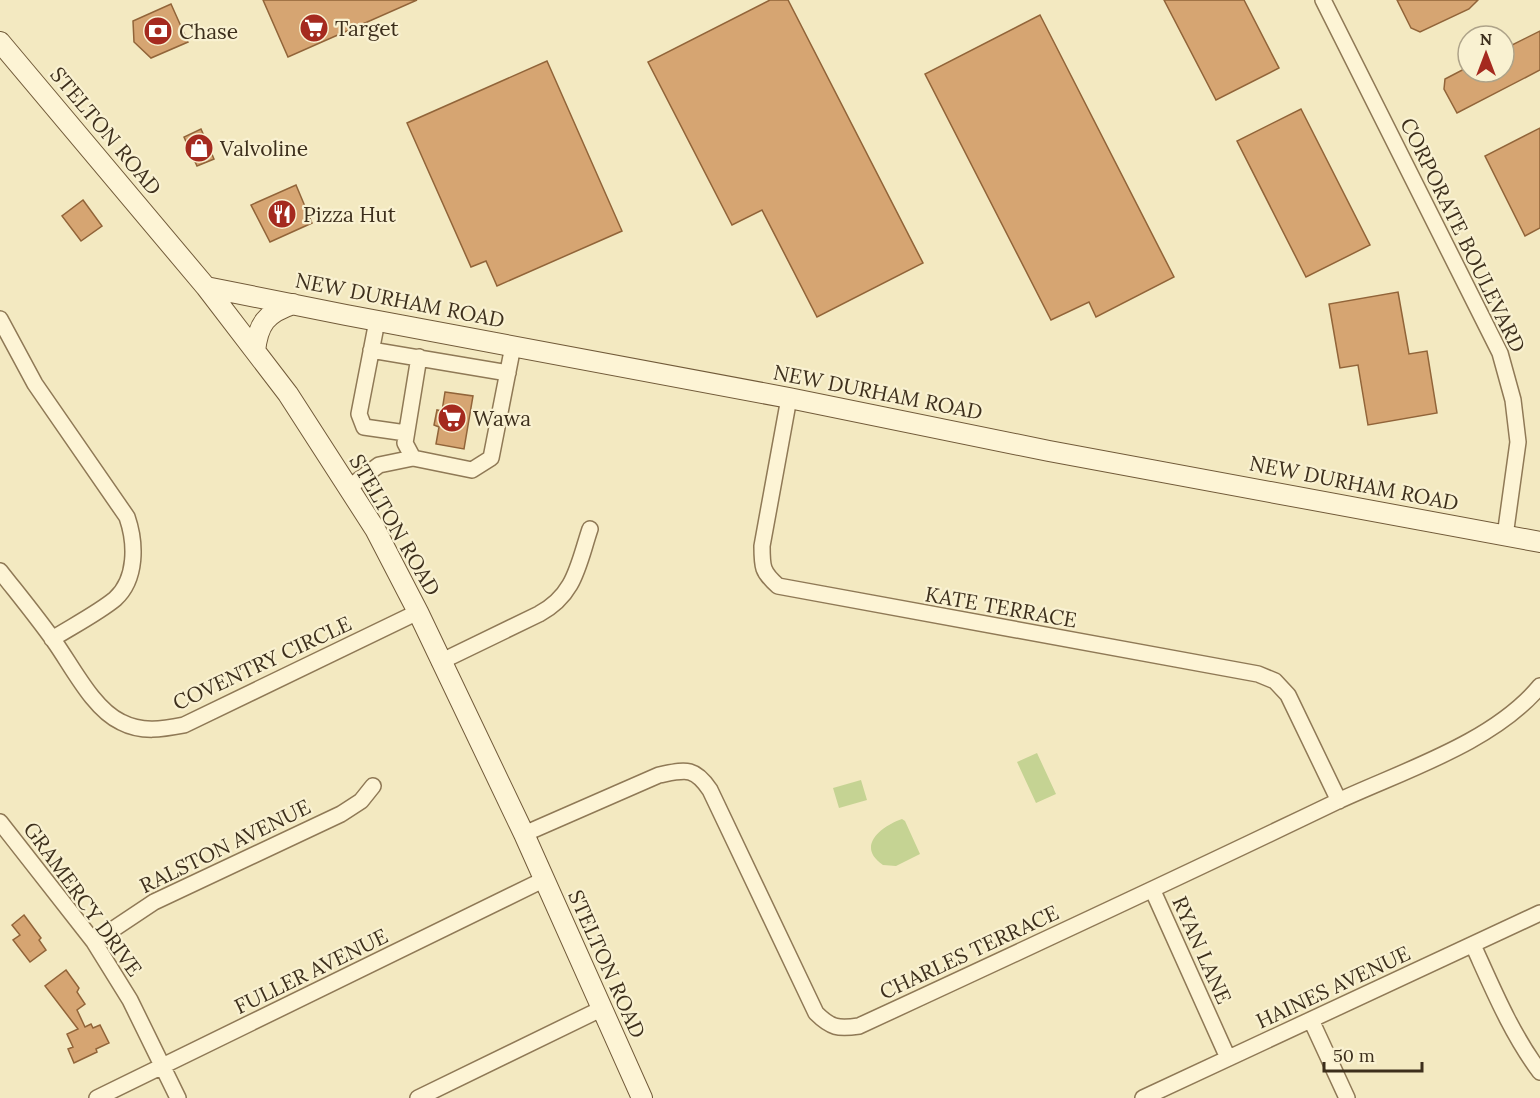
<svg xmlns="http://www.w3.org/2000/svg" width="1540" height="1098" viewBox="0 0 1540 1098" font-family="Lora,serif">
	<style>
		.green { fill: #c5d393 }
		.building { fill: #d6a572; stroke: #916439; stroke-width: 1.5 }
		.lines { fill: none; stroke-linecap: round; stroke-linejoin: round }
		.street-casing { stroke: #8f7956; stroke-width: 18 }
		.secondary-casing { stroke: #715a39; stroke-width: 22 }
		.street { stroke: #fdf4d5; stroke-width: 15 }
		.secondary { stroke: #fdf4d5; stroke-width: 20 }
		.labels { text-anchor: middle; dominant-baseline: central; stroke-width: 4.5; stroke-linejoin: round; paint-order: stroke }
		.poi-label { font-size: 21px; fill: #3d2f1c; stroke: #f9f1d1; text-anchor: start }
		.street-label { font-size: 21px; fill: #3d2f1c; stroke: #f9f1d1 }
	</style>
	<rect width="100%" height="100%" fill="#f3e9c1"/>
	<path class="green" d="M1037 753 1056 794 1036 803 1017 762Z
		M861 780 867 800 839 808 833 788Z
		M902 819 905 821 920 854 896 866 883 865C855 846 882 826 902 819Z"/>
	<path class="building" d="M263 0H417L288 57Z
		M770 0H788L923 263 817 317 762 210 732 225 648 62Z
		M1164 0H1244L1279 68 1216 100Z
		M1397 0H1478L1469 9 1420 32 1411 28Z
		M171 4 188 42 151 58 134 42 133 21Z
		M1040 15 1174 277 1096 317 1089 302 1051 320 925 74Z
		M1540 31V70L1457 113 1444 89 1445 79 1468 67V72H1504V49Z
		M547 61 622 231 497 286 486 261 471 267 407 123Z
		M1301 109 1370 245 1306 277 1237 141Z
		M1540 128V228L1525 236 1485 156Z
		M201 129 214 159 197 166 184 137Z
		M296 185 312 223 270 242 251 205Z
		M83 200 102 226 81 241 62 216Z
		M1398 292 1409 354 1427 351 1437 413 1368 425 1358 365 1340 368 1329 304Z
		M445 392 473 396 464 449 436 444 439 427 434 425 437 410 442 411Z
		M24 915 41 938 39 940 46 950 30 962 13 940 20 935 12 925Z
		M66 970 79 988 77 992 85 1004 77 1010 85 1027 91 1024 93 1028 100 1025 109 1043 96 1049 97 1052 74 1063 68 1049 73 1047 67 1034 78 1029 45 986Z"/>
	<g class="lines">
		<g class="street-casing">
			<path id="street" d="M1323 0 1500 353 1513 400 1518 442 1505 536
				M0 319 35 384 127 517C136 543 137 579 115 599 98 613 71 627 52 639
				M377 321 359 414 364 427 406 433
				M371 350 508 373
				M789 398 762 546C762 567 762 572 778 586L1258 674 1275 681 1288 695 1339 801
				M413 458 405 443 419 357
				M348 488 379 465 413 458 472 470 491 458 513 346
				M0 571C18 594 37 617 54 641 72 666 93 709 121 722 142 733 163 729 184 725L418 612
				M440 662 539 614C575 595 578 565 590 529
				M0 822 94 942 130 1000 178 1098
				M524 834 659 775C685 770 694 766 710 790L816 1013C831 1028 838 1029 859 1026 1019 952 1178 878 1336 802 1402 771 1493 743 1540 686
				M1153 891 1228 1058
				M94 942 154 902 341 814 361 801 373 786
				M1473 945C1493 989 1511 1033 1540 1072
				M1311 1020 1347 1098
				M97 1098 543 880
				M418 1098 601 1009
				M1143 1098 1540 913"/>
		</g>
		<g class="secondary-casing">
			<path id="secondary" d="M0 42 206 287 288 394 375 529 418 612 524 834 642 1098
				M206 287 346 315 789 398 1049 451 1540 542
				M255 351C258 324 266 313 293 304"/>
		</g>
		<use href="#street" class="street"/>
		<use href="#secondary" class="secondary"/>
	</g>
	<defs>
		<g id="supermarket-disc" transform="scale(1.5)"><circle r="9.5" fill="#a52a1f" stroke="#f9f1d1"/><path d="M-6-5.5h2.5l.6 2H6L4.5 2H-2.5L-4.4-4H-6ZM-1.5 3.2a1.3 1.3 0 1 0 .1 0ZM3 3.2a1.3 1.3 0 1 0 .1 0Z" fill="#fff"/></g>
		<g id="bank-disc" transform="scale(1.5)"><circle r="9.5" fill="#a52a1f" stroke="#f9f1d1"/><path d="M-6-4H6V4H-6ZM0-2.3a2.3 2.3 0 1 0 0 4.6a2.3 2.3 0 1 0 0-4.6Z" fill="#fff"/></g>
		<g id="shop-disc" transform="scale(1.5)"><circle r="9.5" fill="#a52a1f" stroke="#f9f1d1"/><path d="M-5-2.5h2.3a2.7 3.5 0 0 1 5.4 0H5L5.5 6h-11ZM-1.5-2.5h3a1.5 2.3 0 0 0-3 0Z" fill="#fff"/></g>
		<g id="restaurant-disc" transform="scale(1.5)"><circle r="9.5" fill="#a52a1f" stroke="#f9f1d1"/><path d="M-5-6h1v4h1v-4h1v4h1v-4h1v5L-1.5 .5V6h-2V.5L-5-1ZM5-6V6H3V1.5H1.5Q1.5-4 5-6Z" fill="#fff"/></g>
	</defs>
	<g fill-rule="evenodd">
		<use href="#supermarket-disc" x="314" y="28"/>
		<use href="#bank-disc" x="158" y="31"/>
		<use href="#shop-disc" x="199" y="148"/>
		<use href="#restaurant-disc" x="282" y="214"/>
		<use href="#supermarket-disc" x="452" y="418"/>
	</g>
	<g class="labels">
		<g class="poi-label">
			<text x="335" y="28">Target</text>
			<text x="179" y="31">Chase</text>
			<text x="220" y="148">Valvoline</text>
			<text x="303" y="214">Pizza Hut</text>
			<text x="473" y="418">Wawa</text>
		</g>
		<g class="street-label">
			<text transform="translate(106 131) rotate(50)">STELTON ROAD</text>
			<text transform="translate(1463 235) rotate(64)">CORPORATE BOULEVARD</text>
			<text transform="translate(400 300) rotate(11)">NEW DURHAM ROAD</text>
			<text transform="translate(878 392) rotate(11)">NEW DURHAM ROAD</text>
			<text transform="translate(1354 483) rotate(11)">NEW DURHAM ROAD</text>
			<text transform="translate(395 525) rotate(60)">STELTON ROAD</text>
			<text transform="translate(1001 607) rotate(10)">KATE TERRACE</text>
			<text transform="translate(262 663) rotate(-25)">COVENTRY CIRCLE</text>
			<text transform="translate(225 846) rotate(-26)">RALSTON AVENUE</text>
			<text transform="translate(83 899) rotate(54)">GRAMERCY DRIVE</text>
			<text transform="translate(1202 950) rotate(66)">RYAN LANE</text>
			<text transform="translate(969 952) rotate(-25)">CHARLES TERRACE</text>
			<text transform="translate(607 964) rotate(66)">STELTON ROAD</text>
			<text transform="translate(311 971) rotate(-26)">FULLER AVENUE</text>
			<text transform="translate(1333 987) rotate(-25)">HAINES AVENUE</text>
		</g>
	</g>
	<g transform="translate(1486 54)"><circle r="28" fill="#f9f1d1" stroke="#aea389" stroke-width="1.5"/>
	<path d="M0-4.5L10 22L0 15L-10 22Z" fill="#a52a1f"/>
	<text y="-9" font-size="16" font-weight="bold" text-anchor="middle" fill="#3d2f1c">N</text>
	</g>
	<path d="M1324 1062v9h98v-9" fill="none" stroke="#3d2f1c" stroke-width="3"/>
	<text x="1333" y="1062" font-size="18" fill="#3d2f1c" stroke="#f9f1d1" stroke-width="4.5" paint-order="stroke">50 m</text>
</svg>
